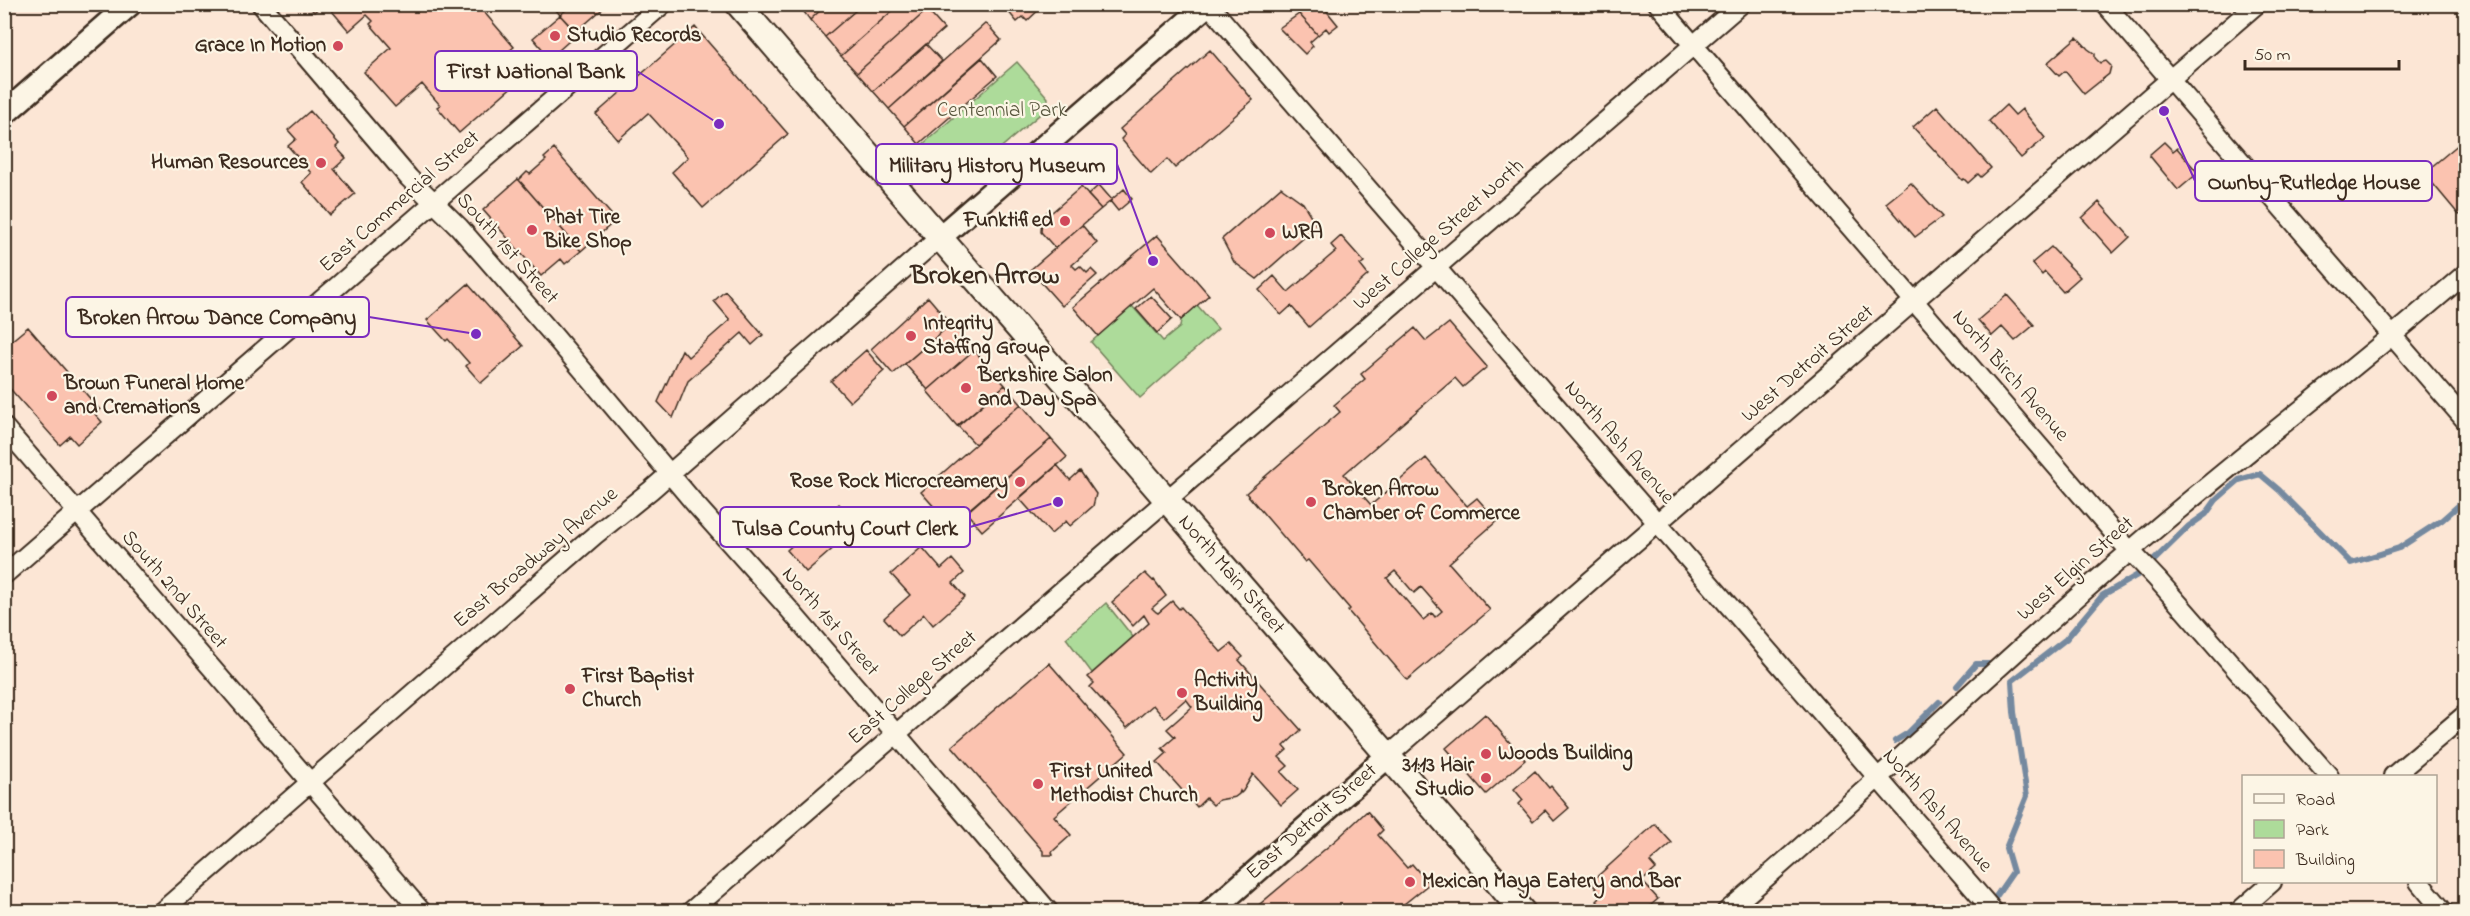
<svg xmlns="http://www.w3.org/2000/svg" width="2470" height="916" viewBox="0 0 2470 916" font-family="'Indie Flower',sans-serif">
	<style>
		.park { fill: #addb9a; stroke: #74825c; stroke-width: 1.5 }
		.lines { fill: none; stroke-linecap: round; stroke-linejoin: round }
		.stream { stroke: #74899f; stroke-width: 6 }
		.building { fill: #fbc3b0; stroke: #3b2a1e; stroke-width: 1.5; fill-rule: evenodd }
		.minor-casing { stroke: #3b2a1e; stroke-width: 22 }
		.tertiary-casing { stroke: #3b2a1e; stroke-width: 27 }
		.secondary-casing { stroke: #3b2a1e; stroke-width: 28 }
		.minor { stroke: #fcf5e5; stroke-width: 18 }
		.tertiary { stroke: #fcf5e5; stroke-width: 22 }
		.secondary { stroke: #fcf5e5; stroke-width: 24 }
		.poi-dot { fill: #d1495b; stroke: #fcf5e5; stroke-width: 2 }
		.labels { text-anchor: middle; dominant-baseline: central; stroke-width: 4.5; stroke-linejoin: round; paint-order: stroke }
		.poi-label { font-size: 21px; font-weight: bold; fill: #3b2a1e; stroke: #fcf5e5; text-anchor: start }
		.park-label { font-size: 21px; fill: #58563d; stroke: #fcf5e5 }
		.street-label { font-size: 21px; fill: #3b2a1e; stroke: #fcf5e5 }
		.district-label { font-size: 27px; font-weight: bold; fill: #3b2a1e; stroke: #fcf5e5 }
		.leader { fill: none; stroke: #7b2cbf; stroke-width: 2 }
		.callout-dot { fill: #7b2cbf; stroke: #fcf5e5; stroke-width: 2 }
		.callout { fill: #fcf5e5; stroke: #7b2cbf; stroke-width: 2 }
		.callout-label { font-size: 22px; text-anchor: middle; font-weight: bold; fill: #3b2a1e }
	</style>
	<rect width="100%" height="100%" fill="#fce6d5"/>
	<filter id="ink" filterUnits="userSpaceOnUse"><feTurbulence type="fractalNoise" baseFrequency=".0167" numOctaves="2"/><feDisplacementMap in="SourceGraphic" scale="12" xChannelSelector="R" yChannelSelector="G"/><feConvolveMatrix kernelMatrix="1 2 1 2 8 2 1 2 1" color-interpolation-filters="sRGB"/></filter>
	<g filter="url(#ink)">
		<path class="park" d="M1017 62 1048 98 1046 109 969 175 951 178 922 145Z
			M1197 305 1218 329 1140 398 1091 342 1132 306 1163 341 1180 327 1181 320Z
			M1106 603 1133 637 1092 673 1066 638Z"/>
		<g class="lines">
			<path class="stream" d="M1957 686 1976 664H1989
				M1895 741 1908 733 1939 702
				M1995 898 2013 872 2006 848 2027 796 2014 712 2012 681 2066 639 2103 595 2141 573 2189 526 2206 514 2216 500 2239 480 2260 474 2279 490 2351 563 2399 548 2442 520 2466 499"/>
		</g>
		<path class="building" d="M307 4H323L314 12Z
			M326 4H477L514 47 504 55 523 77 459 133 437 107 440 105 422 84 395 107 364 72 391 48 370 24 373 21 367 15 349 31Z
			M551 4H573L560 15Z
			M573 4H608L576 32 560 15Z
			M798 4H827L810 20Z
			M827 4H863L825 37 810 20Z
			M863 4H900L841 56 825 37Z
			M900 4H922L927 10 857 73 841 56Z
			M1002 4H1045L1027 21 1023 17 1017 22Z
			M1307 4H1321L1338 25 1329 32 1326 28 1318 35 1299 14Z
			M927 10 944 29 873 91 857 73Z
			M1299 14 1318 35 1310 42 1313 46 1305 54 1279 28Z
			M560 15 577 34 550 58 533 38Z
			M986 23 1001 40 904 126 889 109Z
			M695 27 788 134 703 208 672 172 688 157 648 113 618 140 596 114Z
			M2077 37 2088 49 2095 54V58L2100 63 2106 61 2111 66 2109 74 2084 94 2065 71 2059 76 2047 63Z
			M926 44 942 61 889 109 873 91Z
			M1210 50 1253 100 1175 168 1167 159 1151 174 1121 139 1125 135 1120 129Z
			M982 58 997 76 919 144 904 126Z
			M2006 105 2015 115 2022 109 2045 138 2021 158 1989 121Z
			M1937 106 1991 168 1981 177 1978 174 1968 183 1964 179 1962 180 1913 127Z
			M310 111 339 144 336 147 346 158 334 169 355 194 330 215 302 182 311 173 288 146 296 139 288 130Z
			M2466 138V210L2459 215 2424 173Z
			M2164 142 2173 151 2177 148 2198 173 2178 190 2149 155Z
			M554 149 616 220 581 251 519 180 527 172 530 174 546 160 544 158Z
			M518 179 581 251 565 264 561 259 541 276 483 210Z
			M1911 183 1942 217 1915 237 1886 203Z
			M1099 185 1112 200 1101 209 1088 195Z
			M1081 187 1101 209 1055 248 1041 232 1042 216 1049 210 1051 213Z
			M1281 187 1303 203 1317 226 1257 279 1234 262 1222 239Z
			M1124 189 1132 199 1118 211 1110 201Z
			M2099 202 2130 237 2113 253 2082 218Z
			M1082 225 1097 243 1072 265 1076 269 1080 266 1087 273 1091 269 1097 275 1062 306 1030 270Z
			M1157 235 1209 295 1181 320 1153 288 1098 336 1073 307Z
			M1341 236 1364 262 1360 265 1368 275 1309 327 1291 306 1281 315 1259 290 1274 276 1288 292 1336 251 1331 245Z
			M2051 247 2080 277 2063 292 2045 272 2042 275 2032 263Z
			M468 284 523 346 481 383 466 366 469 363 448 339 446 341 427 320Z
			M725 291 763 335 752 345 742 333 688 381 673 418 658 402 682 350 688 357 730 320 714 301Z
			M2007 295 2034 325 2015 341 2002 327 1992 336 1978 320Z
			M1151 296 1172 319 1157 333 1136 309Z
			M928 297 951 324 893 374 871 349Z
			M1449 323 1487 367 1463 387 1455 378 1344 474 1371 505 1426 458 1467 506 1477 498 1497 521 1449 563 1490 610 1407 680 1348 611 1350 609 1308 560 1305 562 1246 493 1340 412 1334 405 1365 379 1361 374 1415 328 1426 341ZM1395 571 1414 593 1421 587 1442 611 1435 617 1432 613 1423 620 1387 578Z
			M951 324 974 350 928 390 905 364Z
			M28 327 100 410 95 414 102 422 77 444 70 436 60 445 4 382V347Z
			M866 350 884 371 850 402 831 381Z
			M974 350 1005 385 957 426 927 391Z
			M1005 385 1021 404 975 444 958 426Z
			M1021 404 1051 439 951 526 921 492Z
			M1051 439 1067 457 982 531 966 512Z
			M1057 465 1070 480 1080 471 1096 494 1093 506 1070 526 1066 521 1051 534 1019 498Z
			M839 504 859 526 806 572 787 550Z
			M922 547 941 569 952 559 964 573 953 583 965 597 933 625 924 614 900 636 884 618 910 595 891 574Z
			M1145 573 1153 581 1154 580 1166 596 1152 608 1156 612 1158 613 1172 601 1179 609 1181 607 1221 652 1231 644 1243 657 1239 660 1301 730 1284 746 1287 750 1279 757 1288 766 1281 772 1298 790 1281 805 1253 774 1243 791 1241 793 1240 791 1239 794 1235 797 1219 800 1213 805 1206 798 1197 807 1157 762 1167 753 1162 748 1175 737 1167 729 1192 707 1186 699 1164 718 1153 705 1127 728 1090 687 1094 683 1088 677 1149 623 1144 615 1133 626 1112 602Z
			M1049 663 1127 753 1054 816 1071 835 1052 852 1053 855H1043V851L952 746Z
			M1485 714 1525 760 1486 794 1446 748Z
			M1535 771 1549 788 1551 786 1569 808 1554 821 1545 810 1533 821 1519 804 1523 800 1514 789Z
			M1367 811 1383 830 1378 835 1407 868 1412 864 1429 884 1394 912H1255L1254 909 1337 839Z
			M1655 824 1672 843 1650 862 1656 869 1642 881 1658 899 1643 912H1607L1597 901 1602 896 1591 882Z"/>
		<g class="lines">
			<g class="minor-casing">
				<path id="minor" d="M261 4 409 178 459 227 554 336 696 505 788 608 1049 912
					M1208 4 1994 912
					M1658 4 2119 539 2157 579 2329 776
					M2105 4 2466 421
					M4 427 422 912
					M4 575 663 4
					M1388 756 2257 4
					M2393 776 2466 714
					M2419 882 2444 912
					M161 912 595 535 651 490 939 238
					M690 912 1741 4
					M1726 912C1864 796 1992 669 2129 552 2239 456 2356 369 2466 273
					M2238 912 2272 882"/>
			</g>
			<g class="tertiary-casing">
				<path id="tertiary" d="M4 114 130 4
					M939 238 1208 4
					M1210 912 1388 756"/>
			</g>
			<g class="secondary-casing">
				<path id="secondary" d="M738 4 1523 912"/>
			</g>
			<use href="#minor" class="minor"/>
			<use href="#tertiary" class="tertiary"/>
			<use href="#secondary" class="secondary"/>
		</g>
	</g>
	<g class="poi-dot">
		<circle cx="555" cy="36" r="6"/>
		<circle cx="338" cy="46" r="6"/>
		<circle cx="321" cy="163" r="6"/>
		<circle cx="1065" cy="221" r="6"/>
		<circle cx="532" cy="230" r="6"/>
		<circle cx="1270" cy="233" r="6"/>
		<circle cx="911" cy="336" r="6"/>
		<circle cx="966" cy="388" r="6"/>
		<circle cx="52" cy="396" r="6"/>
		<circle cx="1020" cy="482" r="6"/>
		<circle cx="1311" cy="502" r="6"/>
		<circle cx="570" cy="689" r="6"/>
		<circle cx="1182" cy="693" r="6"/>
		<circle cx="1486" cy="754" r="6"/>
		<circle cx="1486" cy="778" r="6"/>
		<circle cx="1038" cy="784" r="6"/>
		<circle cx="1410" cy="882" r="6"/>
	</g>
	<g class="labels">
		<g class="poi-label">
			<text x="567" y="36">Studio Records</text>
			<text x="326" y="46" text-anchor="end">Grace In Motion</text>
			<text x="309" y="163" text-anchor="end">Human Resources</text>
			<text x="544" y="218">Phat Tire<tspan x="544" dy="24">Bike Shop</tspan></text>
			<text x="1053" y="221" text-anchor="end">Funktified</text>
			<text x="1282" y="233">WRA</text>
			<text x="923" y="324">Integrity<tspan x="923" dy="24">Staffing Group</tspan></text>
			<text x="978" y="376">Berkshire Salon<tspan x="978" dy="24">and Day Spa</tspan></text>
			<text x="64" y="384">Brown Funeral Home<tspan x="64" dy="24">and Cremations</tspan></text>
			<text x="1008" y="482" text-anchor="end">Rose Rock Microcreamery</text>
			<text x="1323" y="490">Broken Arrow<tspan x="1323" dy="24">Chamber of Commerce</tspan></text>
			<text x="582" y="677">First Baptist<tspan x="582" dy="24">Church</tspan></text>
			<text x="1194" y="681">Activity<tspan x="1194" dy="24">Building</tspan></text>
			<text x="1498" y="754">Woods Building</text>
			<text x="1474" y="766" text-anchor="end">31:13 Hair<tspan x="1474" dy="24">Studio</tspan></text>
			<text x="1050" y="772">First United<tspan x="1050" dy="24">Methodist Church</tspan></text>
			<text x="1422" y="882">Mexican Maya Eatery and Bar</text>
		</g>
		<g class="park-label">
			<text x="1002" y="111">Centennial Park</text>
		</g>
		<g class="street-label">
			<text transform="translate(400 202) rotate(-41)">East Commercial Street</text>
			<text transform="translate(1439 235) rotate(-41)">West College Street North</text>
			<text transform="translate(507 249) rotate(48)">South 1st Street</text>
			<text transform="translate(1808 364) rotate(-41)">West Detroit Street</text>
			<text transform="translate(2010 376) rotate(49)">North Birch Avenue</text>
			<text transform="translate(1619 443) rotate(49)">North Ash Avenue</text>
			<text transform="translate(536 558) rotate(-40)">East Broadway Avenue</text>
			<text transform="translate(2076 569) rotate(-41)">West Elgin Street</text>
			<text transform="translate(1231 575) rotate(49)">North Main Street</text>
			<text transform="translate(174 590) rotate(49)">South 2nd Street</text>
			<text transform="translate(830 622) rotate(49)">North 1st Street</text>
			<text transform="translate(913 688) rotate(-41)">East College Street</text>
			<text transform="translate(1937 811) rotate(49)">North Ash Avenue</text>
			<text transform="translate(1312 822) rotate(-41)">East Detroit Street</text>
		</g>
		<g class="district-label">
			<text x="985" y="276">Broken Arrow</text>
		</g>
	</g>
	<path class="leader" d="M719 124L637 71M1153 261L1117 164M2164 111L2195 181M476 334L369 317M1058 502L970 527"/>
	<g class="callout-dot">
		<circle cx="719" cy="124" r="6"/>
		<circle cx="1153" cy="261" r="6"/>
		<circle cx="2164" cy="111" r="6"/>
		<circle cx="476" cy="334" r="6"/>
		<circle cx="1058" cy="502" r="6"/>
	</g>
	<g class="callout">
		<rect x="435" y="51" width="202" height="40" rx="6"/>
		<rect x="876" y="144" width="241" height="40" rx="6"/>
		<rect x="2195" y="161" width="237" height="40" rx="6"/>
		<rect x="66" y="297" width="303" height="40" rx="6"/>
		<rect x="720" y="507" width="250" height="40" rx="6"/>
	</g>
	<g class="callout-label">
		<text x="536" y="78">First National Bank</text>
		<text x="997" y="172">Military History Museum</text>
		<text x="2314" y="189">Ownby-Rutledge House</text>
		<text x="217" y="324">Broken Arrow Dance Company</text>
		<text x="845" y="535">Tulsa County Court Clerk</text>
	</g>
	<rect width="2470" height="916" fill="none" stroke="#fcf5e5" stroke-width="24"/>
	<rect x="12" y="12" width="2446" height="892" fill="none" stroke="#3b2a1e" stroke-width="2" filter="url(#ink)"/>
	<rect x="2242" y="775" width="195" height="108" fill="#fcf5e5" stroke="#afa495" stroke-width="1.5"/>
	<rect x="2254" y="794" width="30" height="9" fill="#fcf5e5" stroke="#afa495" stroke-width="1.5"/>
	<text x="2296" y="805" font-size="18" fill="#3b2a1e">Road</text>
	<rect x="2254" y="820" width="30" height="18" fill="#addb9a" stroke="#afa495" stroke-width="1.5"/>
	<text x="2296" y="835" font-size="18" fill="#3b2a1e">Park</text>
	<rect x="2254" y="850" width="30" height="18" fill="#fbc3b0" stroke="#afa495" stroke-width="1.5"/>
	<text x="2296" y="865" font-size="18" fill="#3b2a1e">Building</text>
	<path d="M2245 60v9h154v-9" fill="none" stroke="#3b2a1e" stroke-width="3"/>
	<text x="2254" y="60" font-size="18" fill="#3b2a1e" stroke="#fcf5e5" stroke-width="4.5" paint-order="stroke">50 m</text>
</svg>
